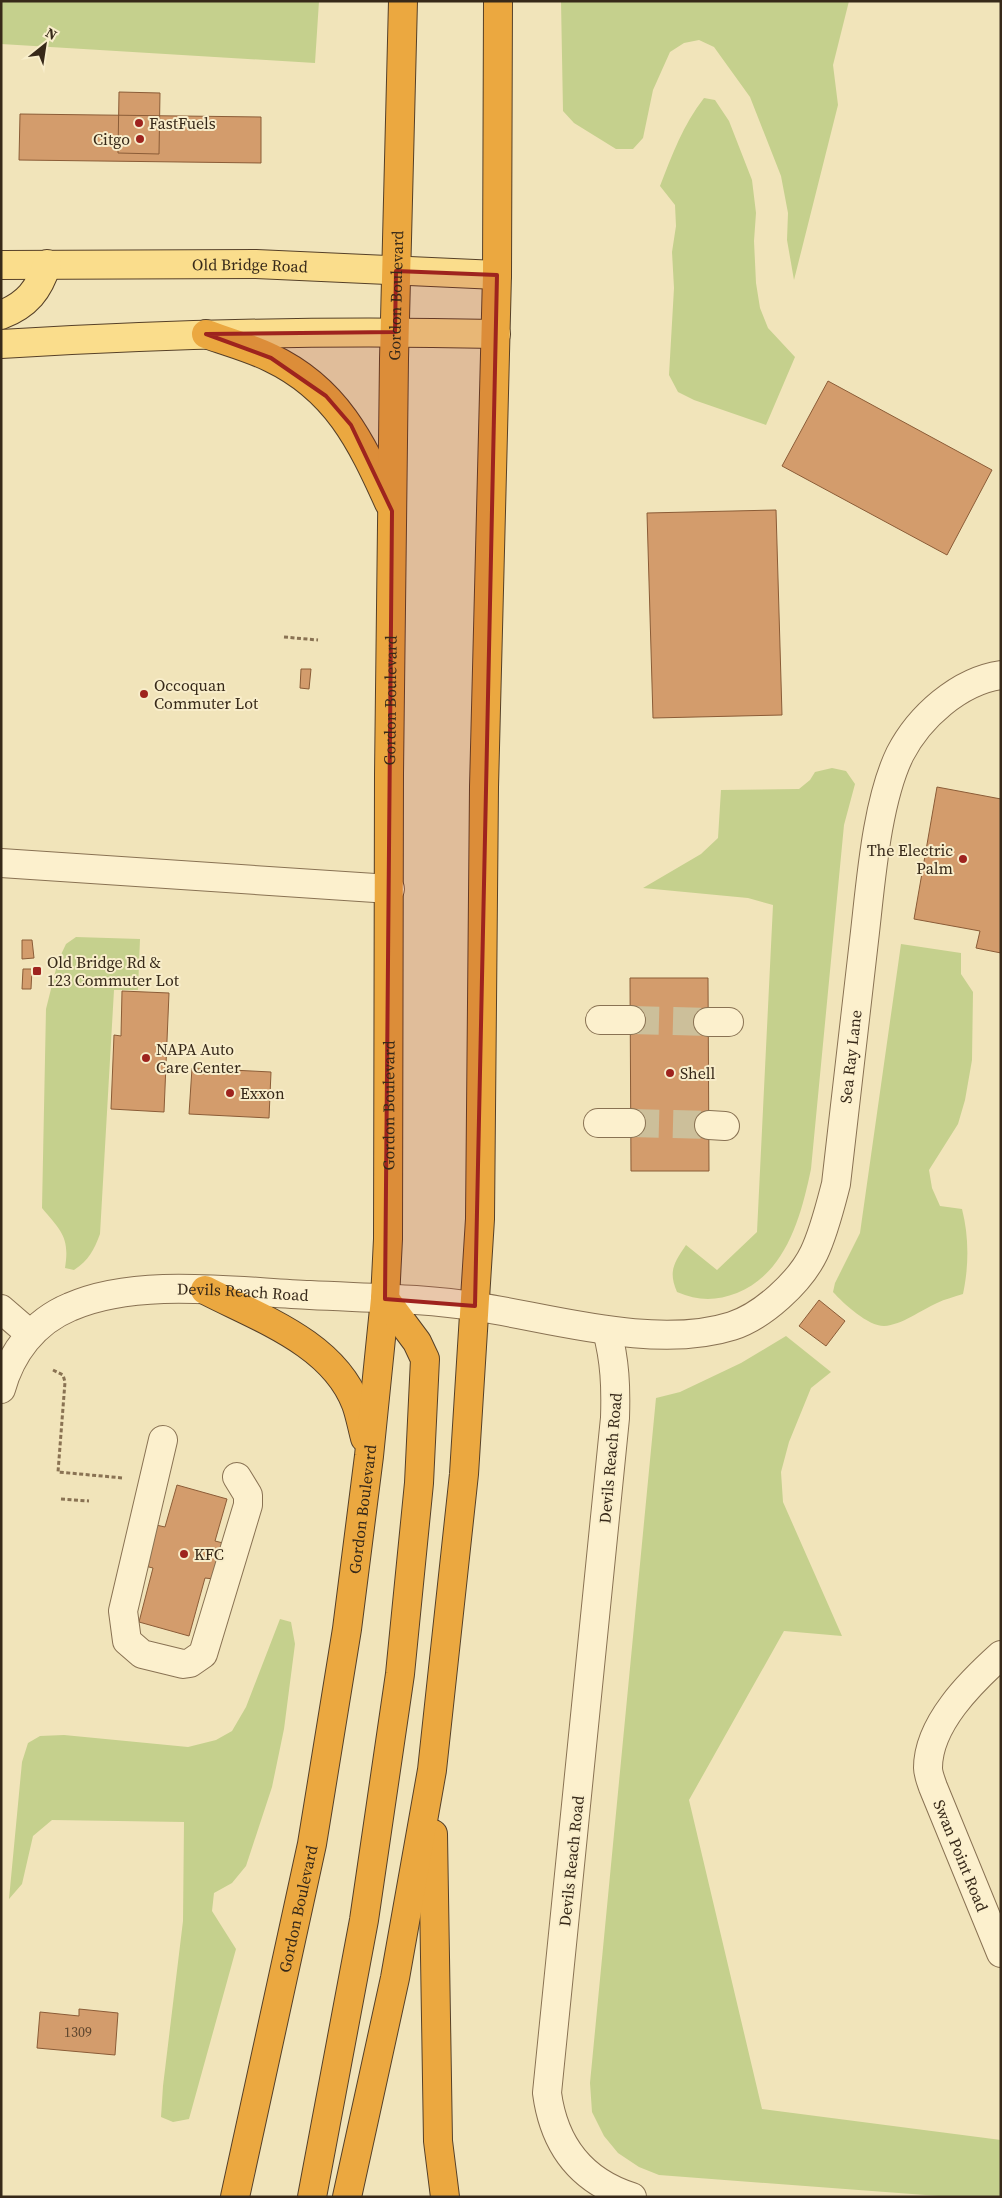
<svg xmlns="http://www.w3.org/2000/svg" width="1002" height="2198" viewBox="0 0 1002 2198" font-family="'Source Serif 4',serif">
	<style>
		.green { fill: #c5d08d }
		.building { fill: #d39c6c; stroke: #8b5c37 }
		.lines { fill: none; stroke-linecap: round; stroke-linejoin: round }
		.minor-tunnel { stroke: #ccbf9a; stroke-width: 28; stroke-dasharray: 28 14; stroke-linecap: butt }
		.minor-casing { stroke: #897253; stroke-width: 30 }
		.major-casing { stroke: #564028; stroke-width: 30 }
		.highway-casing { stroke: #564028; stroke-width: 30 }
		.path { stroke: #897253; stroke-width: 3; stroke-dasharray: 4 2.5; stroke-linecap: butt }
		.minor { stroke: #fcf0cd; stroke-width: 28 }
		.major { stroke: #fadd8c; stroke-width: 28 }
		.highway { stroke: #eba840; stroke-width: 28 }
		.marked { fill: #9e231e; fill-opacity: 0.2; stroke: #9e231e; stroke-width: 4; stroke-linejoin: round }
		.poi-dot { fill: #9e231e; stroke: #f8edca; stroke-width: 2 }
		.labels { text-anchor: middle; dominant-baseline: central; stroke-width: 4; stroke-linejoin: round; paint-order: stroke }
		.number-label { font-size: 14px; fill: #5e462e }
		.poi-label { font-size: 16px; fill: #372919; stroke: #f8edca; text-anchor: start }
		.street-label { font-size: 16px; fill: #372919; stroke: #f8edca }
	</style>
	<rect width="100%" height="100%" fill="#f1e4ba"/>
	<path class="green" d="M1 1H319L315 63 1 44Z
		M561 1H849L833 65 838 105 794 280 787 240 788 213 781 176 750 97 714 47 699 40 684 43 670 52 653 90 643 138 633 149H616L574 123 563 111Z
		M704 98 715 100 729 121 752 180 756 213 754 241 756 283 760 308 768 328 795 357 766 425 694 400 678 392 669 375 674 288 672 252 676 226 675 205 660 186C672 155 683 125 704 98Z
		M832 768 846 771 855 784 844 825 811 1169C801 1217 786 1273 737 1293 716 1301 698 1301 677 1292 668 1271 674 1263 686 1245L717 1270 757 1232 773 905 748 898 643 888 701 854 718 838 721 790 799 789 810 780 815 772Z
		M76 937 140 939 138 990H114L100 1234C94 1250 89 1260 74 1270L65 1268C70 1237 61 1231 42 1208L46 1009 58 961 66 944Z
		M901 944 961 953V974L973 992 972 1060 965 1100 958 1124 929 1170 932 1188 940 1206 962 1209C969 1236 969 1266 963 1294 954 1297 945 1299 937 1303 921 1310 902 1325 884 1326 868 1326 844 1304 833 1292L835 1283 860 1233Z
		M786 1336 831 1372 811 1388 789 1442 781 1472 783 1502 842 1636 784 1631 689 1800 762 2109 1001 2140V2197H952L659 2175 639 2167 618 2153 604 2136 592 2112 590 2083 656 1398 680 1392 741 1363Z
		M280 1619 291 1622 295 1644 284 1729 272 1787 246 1866 232 1883 214 1893 212 1911 236 1949 189 2119 173 2122 161 2117 163 2086 183 1921 184 1822 52 1820 33 1836 22 1884 9 1899 22 1762 28 1743 40 1736 64 1735 188 1747 216 1740 232 1731 246 1707Z"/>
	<path class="building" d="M119 92 160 93 159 154 118 153Z
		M20 114 261 117V163L19 160Z
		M828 381 992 470 947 555 782 466Z
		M776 510 782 715 653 718 647 513Z
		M301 669H311L309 689 300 688Z
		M937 787 1001 799V953L976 948 980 931 914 919Z
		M22 940H32L34 958 22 959Z
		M23 969H32L31 989H22Z
		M630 978H708L709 1171H631Z
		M122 991 169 993 164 1112 111 1109 114 1035 121 1036Z
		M192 1068 271 1072 269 1118 189 1114Z
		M819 1300 845 1321 826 1346 799 1326Z
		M177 1485 227 1499 215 1541 223 1543 214 1579 205 1578 189 1636 139 1622 153 1568 145 1566 156 1525 165 1527Z
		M79 2009 118 2013 115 2055 37 2048 40 2012 79 2016Z"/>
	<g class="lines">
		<path class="minor-tunnel" d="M631 1020 708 1022
			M631 1123 709 1125"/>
		<g class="minor-casing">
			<g id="minor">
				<path d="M1 863 390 889"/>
				<path d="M600 1020H631"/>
				<path d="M708 1022H729"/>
				<path d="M598 1123H631"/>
				<path d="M709 1125 725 1126"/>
				<path d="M1 1309 30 1334"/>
				<path d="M607 1331C615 1361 616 1387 615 1418L547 2093C554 2145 581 2181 632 2197"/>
				<path id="s1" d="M1 1389C11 1353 34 1322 70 1307 137 1277 237 1292 310 1295 365 1298 423 1298 479 1307 554 1319 657 1350 732 1326 763 1316 800 1282 814 1253 824 1232 830 1207 836 1184 845 1100 855 1016 865 932 871 879 877 801 900 754 919 717 959 681 1001 675"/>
				<path d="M163 1440 123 1611 127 1641 142 1654 183 1664 190 1663 203 1654 248 1505V1495L237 1477"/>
				<path id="s2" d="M1001 1655C971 1682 928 1724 928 1768 928 1774 931 1781 933 1787L1001 1953"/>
			</g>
		</g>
		<g class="major-casing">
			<g id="major">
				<path id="s3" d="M1 265 256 264 497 275"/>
				<path d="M1 315C27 305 39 290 47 264"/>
				<path d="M1 344C166 334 331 330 496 334"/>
			</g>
		</g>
		<g class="highway-casing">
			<g id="highway">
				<path d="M206 334C228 342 251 348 271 358 336 389 361 441 389 503"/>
				<path d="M205 1290C259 1318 333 1343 356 1404 360 1415 362 1427 365 1438"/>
				<path d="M433 1834 438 2141 445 2197"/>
				<path id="s4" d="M235 2197 312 1844 347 1629 369 1456 385 1299 388 1239 389 774 394 359 403 1"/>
				<path d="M312 2197 364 1920 400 1674 419 1483 425 1359 417 1342 385 1299"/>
				<path d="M347 2197 395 1978 432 1770 464 1474 480 1219 484 787 497 275 498 1"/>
			</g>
		</g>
		<path class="path" d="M284 637 318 640
			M53 1370 63 1375 65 1382 58 1472 123 1478
			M61 1499 89 1501"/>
		<use href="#minor" class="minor"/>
		<use href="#major" class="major"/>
		<use href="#highway" class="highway"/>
	</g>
	<path class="marked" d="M396 271 497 275 475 1306 385 1299 392 511 351 425 326 396 271 358 206 334 395 332Z"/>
	<g class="poi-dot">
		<circle cx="139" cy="123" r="5"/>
		<circle cx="140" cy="139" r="5"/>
		<circle cx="144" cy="694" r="5"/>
		<circle cx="963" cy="859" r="5"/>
		<rect x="32" y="966" width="10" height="10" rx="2.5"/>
		<circle cx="146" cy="1058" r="5"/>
		<circle cx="670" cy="1073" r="5"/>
		<circle cx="230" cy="1093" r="5"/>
		<circle cx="184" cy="1554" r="5"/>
	</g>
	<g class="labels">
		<g class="number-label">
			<text x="78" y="2032">1309</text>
		</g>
		<g class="poi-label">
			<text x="149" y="123">FastFuels</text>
			<text x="130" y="139" text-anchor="end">Citgo</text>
			<text x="154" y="685">Occoquan<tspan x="154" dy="18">Commuter Lot</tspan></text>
			<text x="953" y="850" text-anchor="end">The Electric<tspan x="953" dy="18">Palm</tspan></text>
			<text x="47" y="962">Old Bridge Rd &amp;<tspan x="47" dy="18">123 Commuter Lot</tspan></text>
			<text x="156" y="1049">NAPA Auto<tspan x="156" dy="18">Care Center</tspan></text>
			<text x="680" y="1073">Shell</text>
			<text x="240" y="1093">Exxon</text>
			<text x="194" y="1554">KFC</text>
		</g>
		<g class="street-label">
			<text stroke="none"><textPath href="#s3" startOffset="249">Old Bridge Road</textPath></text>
			<text stroke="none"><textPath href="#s4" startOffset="1915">Gordon Boulevard</textPath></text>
			<text stroke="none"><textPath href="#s4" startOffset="1510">Gordon Boulevard</textPath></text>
			<text stroke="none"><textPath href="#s1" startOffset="1092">Sea Ray Lane</textPath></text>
			<text stroke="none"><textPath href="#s4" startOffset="1105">Gordon Boulevard</textPath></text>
			<text stroke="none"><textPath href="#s1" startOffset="286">Devils Reach Road</textPath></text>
			<text transform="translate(610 1458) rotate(-85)">Devils Reach Road</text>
			<text stroke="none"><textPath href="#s4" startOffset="700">Gordon Boulevard</textPath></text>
			<text stroke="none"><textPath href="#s2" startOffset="232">Swan Point Road</textPath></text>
			<text transform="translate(571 1861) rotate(-84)">Devils Reach Road</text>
			<text stroke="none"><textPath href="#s4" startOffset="295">Gordon Boulevard</textPath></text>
		</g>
	</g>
	<rect width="1002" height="2198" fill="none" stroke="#372919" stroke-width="5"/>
	<g transform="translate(45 45) rotate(30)" stroke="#f8edca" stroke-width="4" paint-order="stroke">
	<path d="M0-4L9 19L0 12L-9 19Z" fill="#372919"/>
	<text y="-8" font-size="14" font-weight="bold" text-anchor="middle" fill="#372919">N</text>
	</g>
</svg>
